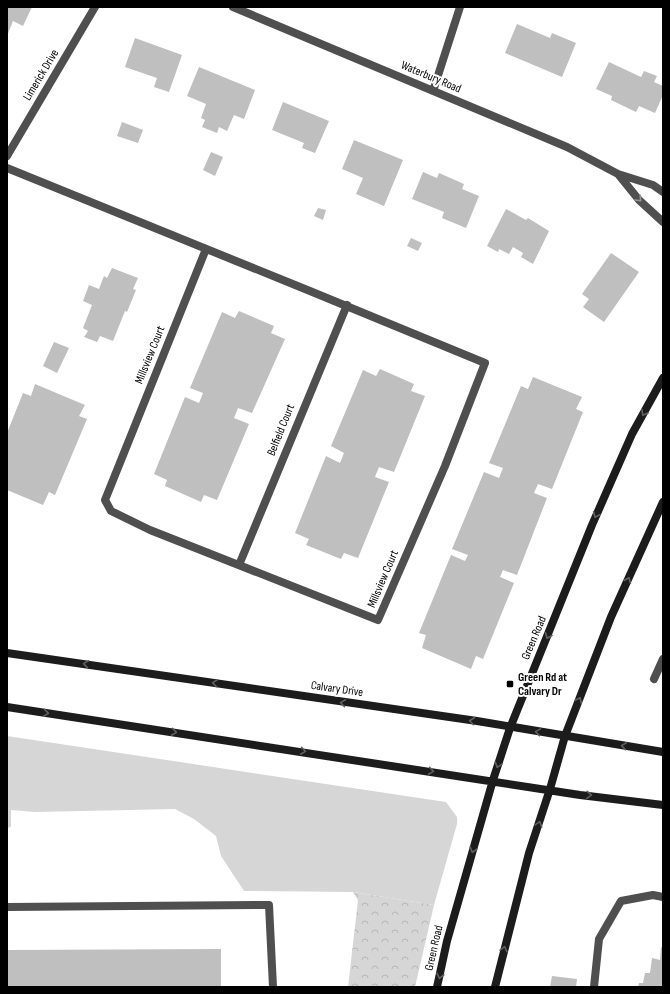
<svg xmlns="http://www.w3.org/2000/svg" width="670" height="994" viewBox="0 0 670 994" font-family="'Sofia Sans Condensed',sans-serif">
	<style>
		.grass { fill: #d6d6d6 }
		.forest { fill: url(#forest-crowns) }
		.building { fill: #bfbfbf }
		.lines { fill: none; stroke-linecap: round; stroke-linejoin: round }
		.lane { stroke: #4f4f4f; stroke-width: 8 }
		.street { stroke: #4f4f4f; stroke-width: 8 }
		.secondary { stroke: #1c1c1c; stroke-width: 8 }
		.oneway { stroke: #959595 }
		.oneway2 { stroke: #606060 }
		.poi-dot { fill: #000; stroke: #fff; stroke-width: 1.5 }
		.labels { text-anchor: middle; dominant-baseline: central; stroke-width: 4; stroke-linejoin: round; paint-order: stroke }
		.street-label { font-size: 12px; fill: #000; stroke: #fff }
		.poi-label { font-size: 12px; font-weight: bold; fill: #000; stroke: #fff; text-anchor: start }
	</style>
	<defs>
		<pattern id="forest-crowns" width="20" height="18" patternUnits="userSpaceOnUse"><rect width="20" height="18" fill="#d6d6d6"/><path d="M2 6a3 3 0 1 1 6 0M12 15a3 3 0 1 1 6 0" fill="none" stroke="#b6b6b6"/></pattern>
	</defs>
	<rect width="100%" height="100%" fill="#fff"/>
	<path class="grass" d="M7 736 446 802 457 817V824L434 905 353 892 244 891 221 856 216 836 194 819 175 809 35 812 11 810V827L7 828Z"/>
	<path class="forest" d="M353 892 434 905 415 987H348L358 900Z"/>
	<path class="building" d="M7 7H32L23 26 13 21 7 36Z
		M517 24 550 38 552 33 576 43 562 77 505 53Z
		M135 38 182 55 169 92 154 87 157 78 125 67Z
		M609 62 641 77 644 71 657 76 654 82 663 86V95L655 113 639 106 636 112 611 100 612 96 596 89Z
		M199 67 255 90 244 119 234 115 227 131 219 127 217 133 202 127 205 120 201 118 206 104 187 96Z
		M283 102 329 121 315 153 302 148 304 143 272 130Z
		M122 122 143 130 138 143 117 136Z
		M354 140 403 160 384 206 356 194 363 178 342 169Z
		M211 152 223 157 215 176 203 170Z
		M423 172 437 178 439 173 464 184 462 189 479 196 466 228 442 218 444 212 412 199Z
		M318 208 326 210 323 220 314 216Z
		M506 209 526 220 528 218 549 231 533 264 521 257 523 253 513 247 509 254 499 249 498 252 487 246Z
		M411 238 422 243 418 251 407 246Z
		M611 253 639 272 604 322 583 307 589 299 582 294Z
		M112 268 138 278 133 289 136 290 127 312 125 311 113 341 100 336 97 342 84 337 88 331 83 328 92 305 83 301 89 285 99 289 104 276 107 278Z
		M239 311 274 326 271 333 285 339 252 413 238 408 234 418 249 424 217 500 204 495 201 502 165 486 167 480 154 474 185 397 199 403 203 393 190 388 222 312 235 318Z
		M54 342 69 348 57 373 43 366Z
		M380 369 414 384 411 391 425 396 394 472 379 467 375 477 389 482 358 558 344 553 341 559 306 545 309 539 295 533 326 456 340 463 344 453 331 446 363 370 376 376Z
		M533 377 582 397 576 409 583 412 552 489 538 484 534 493 547 498 517 575 503 570 500 577 514 583 483 659 476 656 471 669 422 648 426 635 419 633 451 555 465 561 468 555 452 549 484 472 499 478 503 468 489 463 521 386 528 389Z
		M35 384 85 405 79 416 87 419 55 495 49 492 43 505 7 490V433L23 393 31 396Z
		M661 947 663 948V987H638L639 983H643L645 973H650L652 958 660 960Z
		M221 949V987H7V950Z
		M552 976 577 979 576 987H550Z"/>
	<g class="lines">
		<path class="lane" d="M7 907 269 905 273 987"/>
		<path class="street" d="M233 7 567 147 618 174 653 185 663 192
			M433 91 460 7
			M7 156 95 7
			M7 168C167 233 326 297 485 363L445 466 378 620 150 530 111 511 105 500 206 249
			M618 174 639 200 663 222
			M239 565 347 305
			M654 679 663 659
			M594 987 599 939 621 901 653 895 663 897"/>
		<path class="secondary" d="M7 653 477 721 663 752
			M7 707 580 795 663 805
			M437 987 447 941 493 780 510 728 592 525 632 434 663 378
			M495 987 529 853 550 789 565 736 611 617 663 502"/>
	</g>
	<defs><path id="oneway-chevron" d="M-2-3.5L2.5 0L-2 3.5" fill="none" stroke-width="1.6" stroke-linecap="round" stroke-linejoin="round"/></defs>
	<use class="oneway" href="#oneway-chevron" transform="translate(639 199) rotate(47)"/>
	<g class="oneway2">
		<use href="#oneway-chevron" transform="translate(644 413) rotate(119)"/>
		<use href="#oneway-chevron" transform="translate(596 515) rotate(114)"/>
		<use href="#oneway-chevron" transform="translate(628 580) rotate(-67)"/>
		<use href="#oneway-chevron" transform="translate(548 636) rotate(113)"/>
		<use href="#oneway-chevron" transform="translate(86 664) rotate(-172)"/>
		<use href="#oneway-chevron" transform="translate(215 683) rotate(-172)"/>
		<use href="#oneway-chevron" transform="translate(579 700) rotate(-66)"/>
		<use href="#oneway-chevron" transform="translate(343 703) rotate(-172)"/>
		<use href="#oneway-chevron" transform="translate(46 713) rotate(8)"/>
		<use href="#oneway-chevron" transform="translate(472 721) rotate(-173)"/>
		<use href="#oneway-chevron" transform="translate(174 732) rotate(8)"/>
		<use href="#oneway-chevron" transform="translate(538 732) rotate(-171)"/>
		<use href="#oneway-chevron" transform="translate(624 746) rotate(-172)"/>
		<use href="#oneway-chevron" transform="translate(303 751) rotate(8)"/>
		<use href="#oneway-chevron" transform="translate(498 765) rotate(108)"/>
		<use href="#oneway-chevron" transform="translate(431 771) rotate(8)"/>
		<use href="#oneway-chevron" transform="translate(589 795) rotate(3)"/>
		<use href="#oneway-chevron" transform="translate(539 824) rotate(-72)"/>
		<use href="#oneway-chevron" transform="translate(473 850) rotate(106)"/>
		<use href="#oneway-chevron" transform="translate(504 949) rotate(-77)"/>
		<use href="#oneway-chevron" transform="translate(440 976) rotate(102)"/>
	</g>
	<rect class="poi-dot" x="506" y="680" width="8" height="8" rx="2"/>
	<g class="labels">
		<g class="street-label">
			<text transform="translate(41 75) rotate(-59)">Limerick Drive</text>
			<text transform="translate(431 77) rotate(23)">Waterbury Road</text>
			<text transform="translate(150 355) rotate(-68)">Millsview Court</text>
			<text transform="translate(281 430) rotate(-68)">Belfield Court</text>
			<text transform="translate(383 579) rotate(-67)">Millsview Court</text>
			<text transform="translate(534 638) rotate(-67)">Green Road</text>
			<text transform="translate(337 689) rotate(8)">Calvary Drive</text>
			<text transform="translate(434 948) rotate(-77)">Green Road</text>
		</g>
		<g class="poi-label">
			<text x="518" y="677">Green Rd at<tspan x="518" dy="14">Calvary Dr</tspan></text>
		</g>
	</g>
	<rect width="670" height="994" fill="none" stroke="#000000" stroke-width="16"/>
</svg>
